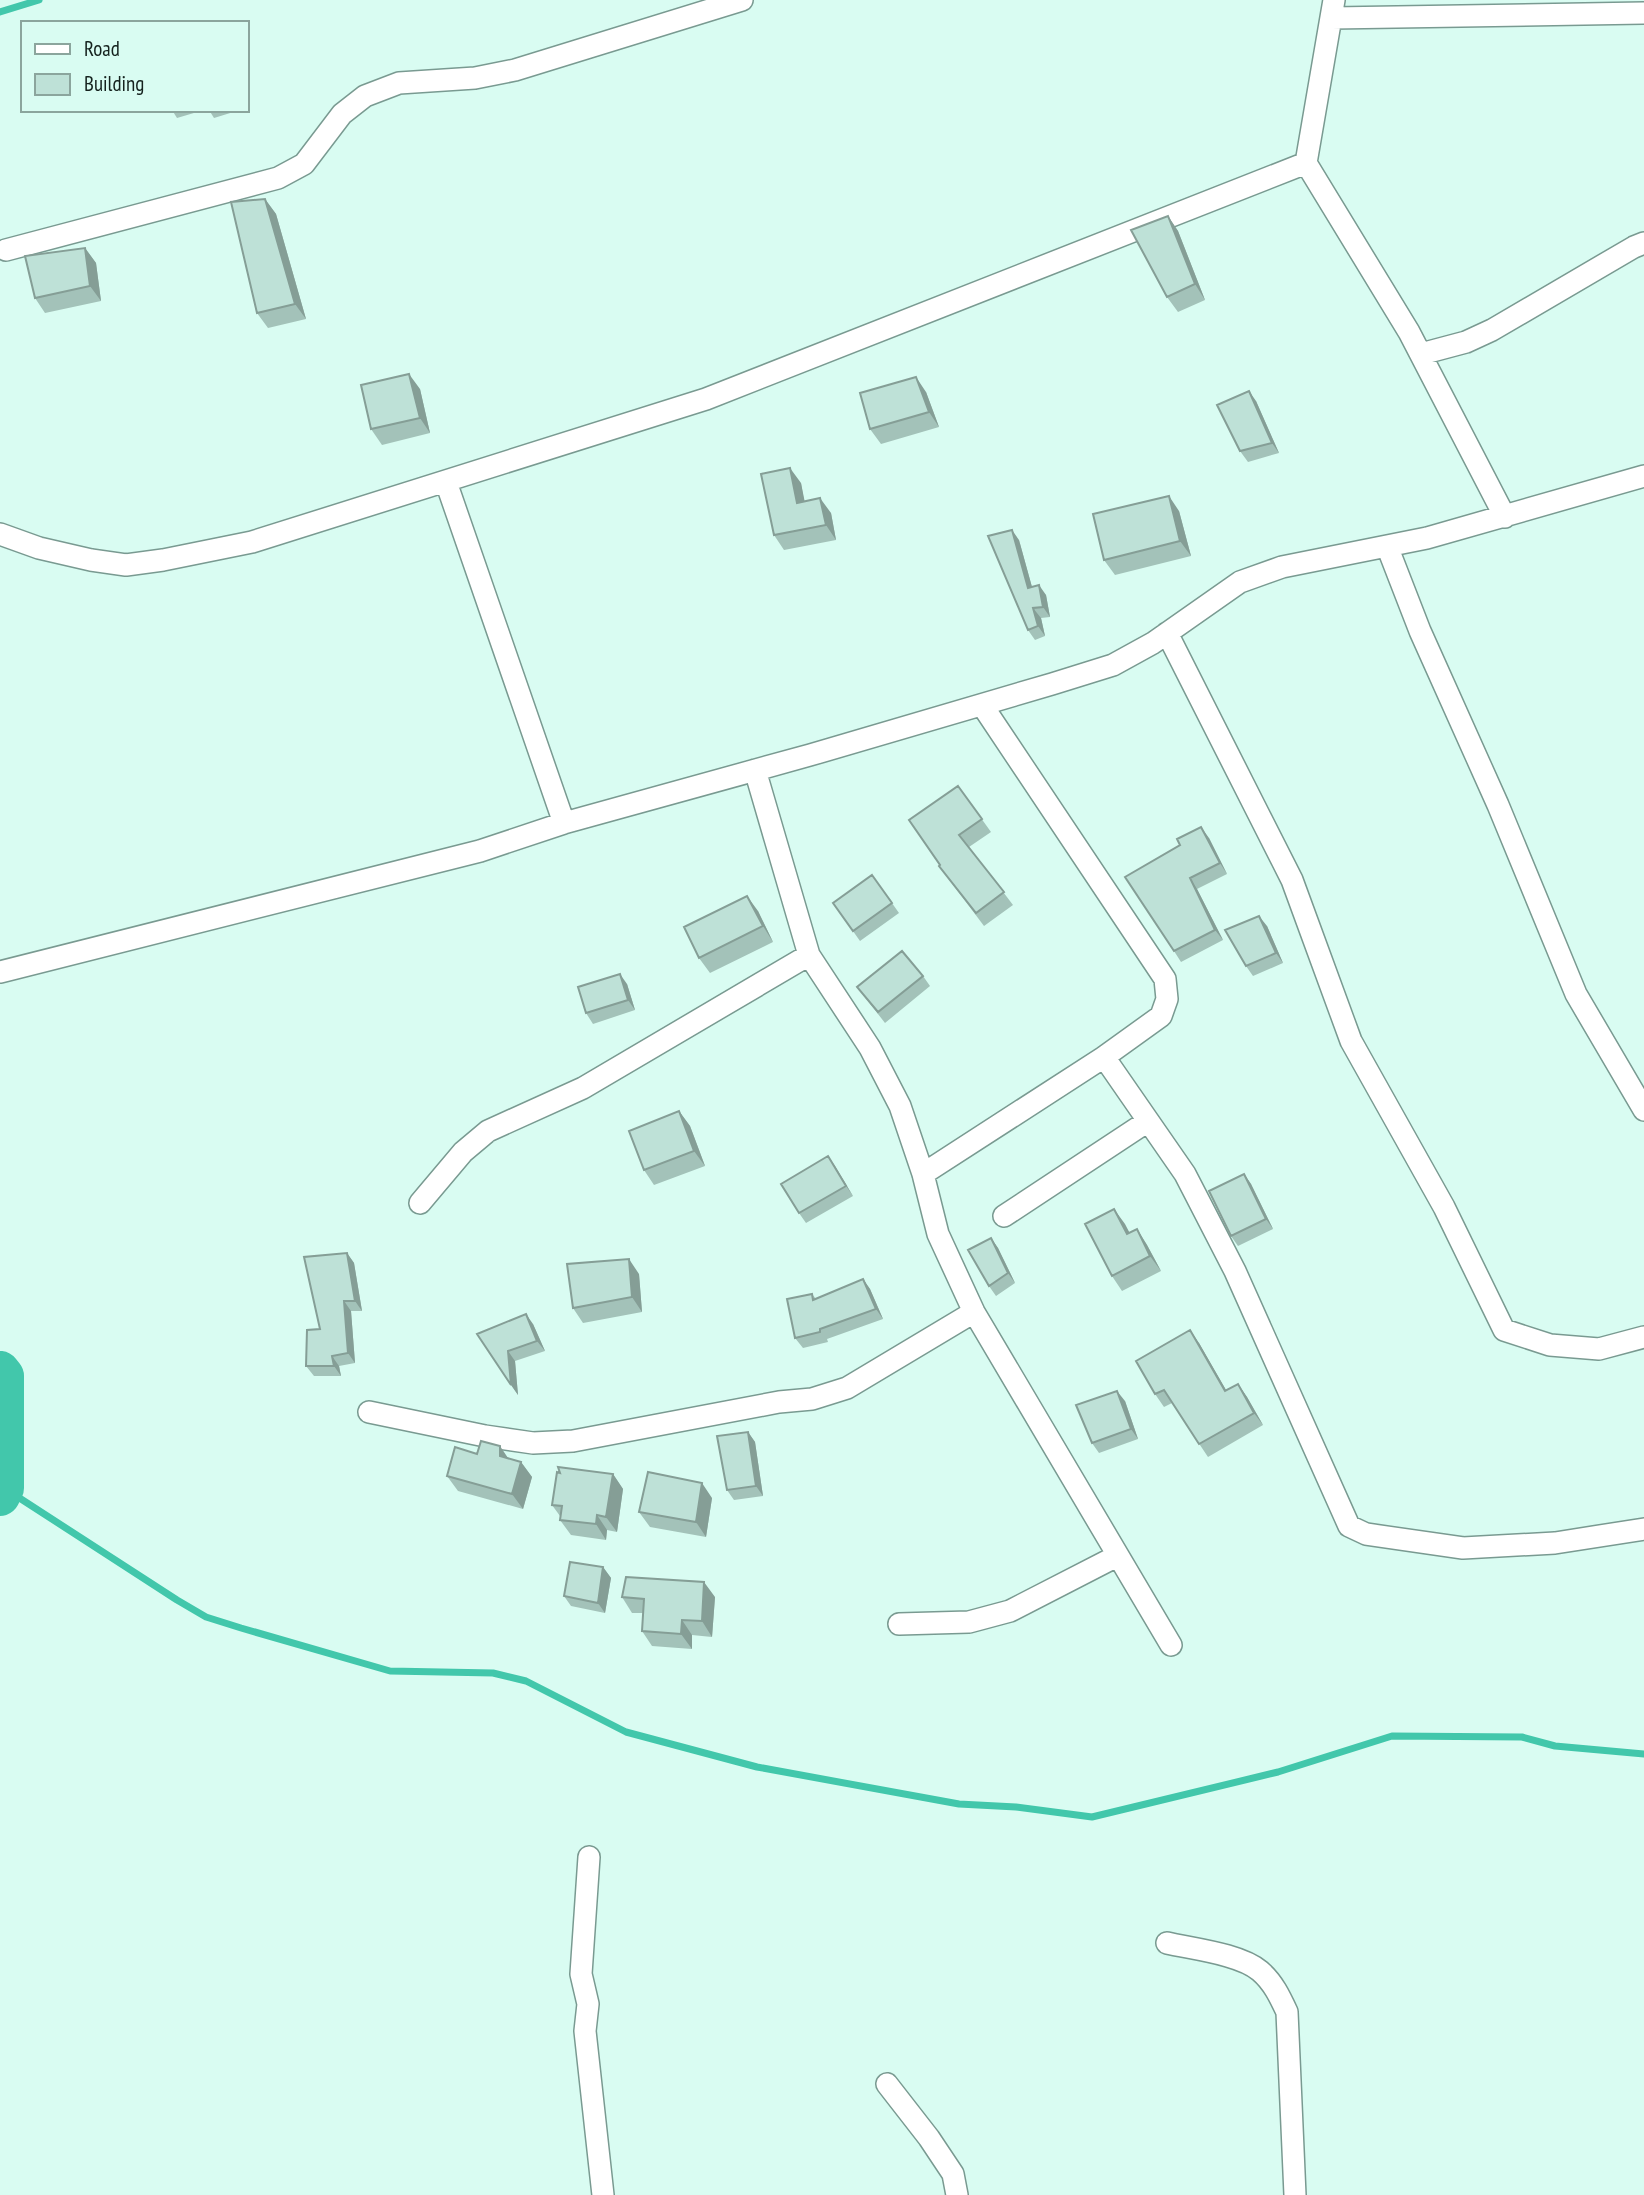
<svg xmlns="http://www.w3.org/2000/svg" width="1644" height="2195" viewBox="0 0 1644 2195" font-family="'PT Sans Narrow',sans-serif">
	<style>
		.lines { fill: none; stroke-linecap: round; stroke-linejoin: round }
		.stream { stroke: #42c7ab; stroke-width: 7 }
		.river { stroke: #42c7ab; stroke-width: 40 }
		.street-casing { stroke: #799a91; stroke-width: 24 }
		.street { stroke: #fff; stroke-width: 21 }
		.wall { fill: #a3c2b9 }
		.shaded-wall { fill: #859e96 }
		.building { fill: #bee1d7; stroke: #859e96; stroke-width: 2 }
	</style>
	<rect width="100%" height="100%" fill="#d9fcf2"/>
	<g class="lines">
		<path class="stream" d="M0,12L39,0
			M4,1488L177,1600L206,1617L241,1628L390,1671L493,1673L526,1681L626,1732L757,1767L959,1804L1016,1807L1092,1817L1278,1772L1392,1736L1522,1737L1555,1746L1644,1754"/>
		<path class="river" d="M0,1371L4,1376V1488L0,1496"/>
		<g class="street-casing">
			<path id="street" d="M1332,18L1644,13
				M1306,163L1409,332L1505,517
				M6,250L278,178L304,164L342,114L365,96L399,83L475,78L515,70L742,0
				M1421,354L1466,342L1492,330L1634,247L1644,243
				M446,482L564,823
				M0,534L39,548L91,560L126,565L163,560L252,542L706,399L1306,163L1334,0
				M1387,546L1420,631L1498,805L1576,994L1644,1110
				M1167,633L1292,880L1351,1041L1444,1207L1504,1330L1550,1345L1599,1349L1644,1337
				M755,770L809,955L870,1048L900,1106L923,1174L938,1234L974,1312L1171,1645
				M0,972L480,851L564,823L810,755L1052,684L1113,665L1153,643L1240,582L1282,567L1427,538L1644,476
				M1104,1057L1185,1174L1235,1271L1349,1526L1366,1534L1463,1548L1555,1543L1644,1529
				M923,1174L1104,1057L1161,1016L1167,999L1165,979L982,705
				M420,1203L463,1152L488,1131L583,1088L809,955
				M1004,1216L1148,1121
				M369,1412L485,1436L533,1443L573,1441L779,1402L812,1399L847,1388L974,1312
				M899,1624L969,1622L1010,1611L1117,1556
				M589,1857L581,1974L588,2004L585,2031L603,2195
				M1167,1943C1193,1949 1240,1954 1260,1971C1273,1982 1280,1997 1287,2012L1295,2195
				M887,2084L929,2138L953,2174L957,2195"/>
		</g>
		<use href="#street" class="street"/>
	</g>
	<path class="wall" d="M172,110H204L177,118Z
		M209,110H240L214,118Z
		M265,199L276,214L306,319L268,328L257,313Z
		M1168,216L1178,231L1205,300L1178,312L1167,297Z
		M85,248L96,263L101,301L45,313L35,298Z
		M420,389L430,433L382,445L371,429Z
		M926,392L939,427L881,444L870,429Z
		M1256,401L1279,453L1248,462L1240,451Z
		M801,483L804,501L831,513L836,540L784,550L774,535Z
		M1179,511L1191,556L1115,575L1104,560Z
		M1019,540L1032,587L1046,595L1050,617L1041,618L1045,636L1035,640L1028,630Z
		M958,786L991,832L969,847L1013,905L984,926L939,866L940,865Z
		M1209,838L1227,874L1197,889L1223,940L1181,962L1174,951L1180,845Z
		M872,875L899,913L860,941L833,903Z
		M758,911L773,942L710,973L699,958Z
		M1267,926L1283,963L1253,976L1246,966Z
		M923,976L930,986L885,1023L857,987Z
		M627,984L635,1010L593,1024L586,1013Z
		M679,1111L690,1126L705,1166L654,1185L644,1170Z
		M828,1156L853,1196L806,1223L799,1213Z
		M1244,1174L1251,1184L1273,1229L1238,1246L1231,1236Z
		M1114,1209L1129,1233L1137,1229L1147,1245L1161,1271L1122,1291L1112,1276Z
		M991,1238L998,1248L1015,1283L996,1296L989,1286Z
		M347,1253L354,1263L362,1311H351L355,1363L339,1366L341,1376H314L306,1366Z
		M639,1274L642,1312L583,1323L573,1308Z
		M863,1279L870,1289L883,1319L827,1339L828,1342L803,1348L795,1338L812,1294L816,1299Z
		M533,1324L545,1351L515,1361L518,1395L477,1334Z
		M1199,1343L1226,1390L1238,1384L1247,1397L1263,1425L1208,1457L1172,1403L1164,1407L1155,1394Z
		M1125,1401L1138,1439L1099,1453L1092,1443Z
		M748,1432L755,1442L763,1496L734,1500L727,1490Z
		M477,1454L509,1459L521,1462L532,1477L523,1509L458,1491L447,1476Z
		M560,1473L613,1474L623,1489L617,1532L607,1530L606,1540L571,1535L560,1520V1516L552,1505Z
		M712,1498L706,1537L650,1527L639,1512Z
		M603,1567L611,1578L605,1613L571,1606L564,1596Z
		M622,1597H715L712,1637L692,1635V1649L652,1646L642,1631L643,1613H632Z"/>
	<path class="shaded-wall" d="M265,199L276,214L306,319L295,304Z
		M1168,216L1178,231L1205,300L1195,284Z
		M85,248L96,263L101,301L90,286Z
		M409,374L420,389L430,433L420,418Z
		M916,377L926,392L939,427L929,412Z
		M1249,391L1256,401L1279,453L1272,443Z
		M790,468L801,483L808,518L797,503Z
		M1169,496L1179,511L1191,556L1180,541Z
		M820,498L831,513L836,540L826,525Z
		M1012,530L1019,540L1035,598L1028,588Z
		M1039,585L1046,595L1050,617L1043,607Z
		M1033,608L1041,618L1045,636L1038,626Z
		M1201,827L1209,838L1227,874L1220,863Z
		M1190,878L1197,889L1223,940L1215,930Z
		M747,896L758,911L773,942L763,926Z
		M1259,916L1267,926L1283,963L1276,953Z
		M620,974L627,984L635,1010L628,1000Z
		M679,1111L690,1126L705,1166L694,1151Z
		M828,1156L835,1166L853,1196L846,1186Z
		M1244,1174L1251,1184L1273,1229L1266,1219Z
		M1114,1209L1125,1224L1138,1249L1127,1234Z
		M1137,1229L1147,1245L1161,1271L1150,1256Z
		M991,1238L998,1248L1015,1283L1008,1273Z
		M347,1253L354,1263L362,1311L355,1301Z
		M629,1259L639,1274L642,1312L632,1297Z
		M863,1279L870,1289L883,1319L876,1309Z
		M344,1301L351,1311L355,1363L348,1353Z
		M526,1314L533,1324L545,1351L537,1341Z
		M1190,1330L1199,1343L1234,1404L1225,1391Z
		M508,1351L515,1361L518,1395L511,1385Z
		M332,1356L339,1366L341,1376L334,1366Z
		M1238,1384L1247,1397L1263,1425L1254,1413Z
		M1117,1391L1125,1401L1138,1439L1131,1429Z
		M748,1432L755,1442L763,1496L756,1486Z
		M500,1446L510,1461L500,1456Z
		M521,1462L532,1477L523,1509L512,1494Z
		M613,1474L623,1489L617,1532L606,1517Z
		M702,1483L712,1498L706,1537L696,1522Z
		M597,1515L607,1530L606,1540L596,1524Z
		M603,1567L611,1578L605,1613L598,1603Z
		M704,1582L715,1597L712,1637L702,1621Z
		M682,1620L692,1635V1649L681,1634Z"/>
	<path class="building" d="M265,199L295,304L257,313L231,202Z
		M1168,216L1195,284L1167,297L1131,230Z
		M85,248L90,286L35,298L25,256Z
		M409,374L420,418L371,429L361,385Z
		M916,377L929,412L870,429L860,393Z
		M1249,391L1272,443L1240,451L1217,405Z
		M790,468L797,503L820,498L826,525L774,535L761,474Z
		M1169,496L1180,541L1104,560L1093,514Z
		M1012,530L1028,588L1039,585L1043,607L1033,608L1038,626L1028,630L988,536Z
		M958,786L982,819L959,835L1004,892L976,913L939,866L940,865L909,820Z
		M1201,827L1220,863L1190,878L1215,930L1174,951L1125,877L1180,845L1177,839Z
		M872,875L892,903L853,931L833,903Z
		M747,896L763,926L699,958L684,927Z
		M1259,916L1276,953L1246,966L1225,930Z
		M902,951L923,976L878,1012L857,987Z
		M620,974L628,1000L586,1013L578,987Z
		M679,1111L694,1151L644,1170L629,1131Z
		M828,1156L846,1186L799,1213L781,1184Z
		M1244,1174L1266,1219L1231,1236L1209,1191Z
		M1114,1209L1127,1234L1137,1229L1150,1256L1112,1276L1085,1224Z
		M991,1238L1008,1273L989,1286L968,1250Z
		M347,1253L355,1301H344L348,1353L332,1356L334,1366H306L307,1330L320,1329L304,1257Z
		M629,1259L632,1297L573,1308L567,1264Z
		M863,1279L876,1309L820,1329V1332L795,1338L787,1299L812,1294L813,1300Z
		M526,1314L537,1341L508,1351L511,1385L477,1334Z
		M1190,1330L1225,1391L1238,1384L1254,1413L1199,1444L1164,1390L1155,1394L1136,1361Z
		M1117,1391L1131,1429L1092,1443L1076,1405Z
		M748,1432L756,1486L727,1490L717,1436Z
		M481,1441L500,1446V1456L521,1462L512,1494L447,1476L455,1447L477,1454Z
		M558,1467L613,1474L606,1517L597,1515L596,1524L560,1520L562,1506L552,1505L557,1472L560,1473Z
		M648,1472L702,1483L696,1522L639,1512Z
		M570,1562L603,1567L598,1603L564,1596Z
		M626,1577L704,1582L702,1621L682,1620L681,1634L642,1631L644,1599L622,1597Z"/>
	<rect x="21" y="21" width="228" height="91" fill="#d9fcf2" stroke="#8ba59d" stroke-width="2"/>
	<rect x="35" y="44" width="35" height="10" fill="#ffffff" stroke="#8ba59d" stroke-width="2"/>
	<text x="84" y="56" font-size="21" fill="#15221e">Road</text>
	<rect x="35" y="74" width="35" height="21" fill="#bee1d7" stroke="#8ba59d" stroke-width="2"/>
	<text x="84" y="91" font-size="21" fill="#15221e">Building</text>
</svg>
